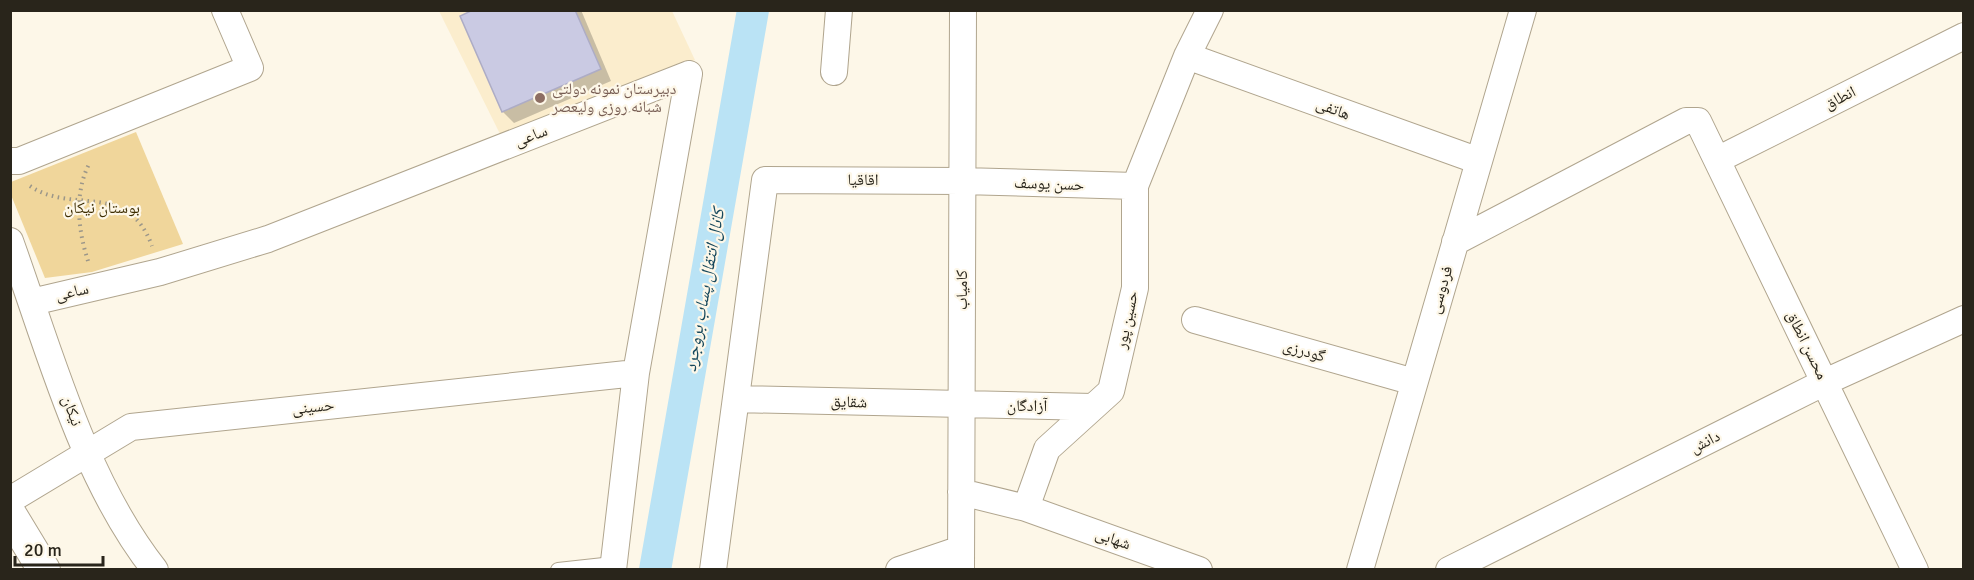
<svg xmlns="http://www.w3.org/2000/svg" width="1974" height="580" viewBox="0 0 1974 580" font-family="Signika,'Noto Naskh Arabic',sans-serif">
	<style>
		.built { fill: #fbedcd }
		.green { fill: #f0d69b }
		.shadow { fill: #0003 }
		.lines { fill: none; stroke-linecap: round; stroke-linejoin: round }
		.canal { stroke: #bae3f5; stroke-width: 32 }
		.building { fill: #cacae3; stroke: #adacc5; stroke-width: 1.5 }
		.service-casing { stroke: #b0a58e; stroke-width: 16 }
		.minor-casing { stroke: #b0a58e; stroke-width: 28 }
		.tertiary-casing { stroke: #b0a58e; stroke-width: 34 }
		.path { stroke: #9b9689; stroke-width: 4; stroke-dasharray: 1.5 4.5; stroke-linecap: butt }
		.service { stroke: #fff; stroke-width: 14 }
		.minor { stroke: #fff; stroke-width: 26 }
		.tertiary { stroke: #fff; stroke-width: 32 }
		.education-dot { fill: #8d6e63; stroke: #fdf7e8; stroke-width: 2 }
		.labels { text-anchor: middle; dominant-baseline: central; stroke-width: 4.5; stroke-linejoin: round; paint-order: stroke }
		.education-label { font-size: 16px; fill: #785e54; stroke: #fdf7e8; text-anchor: start }
		.street-label { font-size: 16px; fill: #29251b; stroke: #fdf7e8 }
		.park-label { font-size: 16px; fill: #3c2c00; stroke: #fdf7e8 }
		.water-label { font-size: 18px; font-style: italic; fill: #16485c; stroke: #fdf7e8 }
	</style>
	<rect width="100%" height="100%" fill="#fdf7e8"/>
	<path class="built" d="M439,11H672L695,60L501,136Z"/>
	<path class="green" d="M136,132L183,244L92,272L45,278L11,195V182Z"/>
	<path class="shadow" d="M477,10H581L611,81L514,123L503,112Z"/>
	<g class="lines">
		<path class="canal" d="M655,570L753,10"/>
	</g>
	<path class="building" d="M473,10H575L601,69L502,112L460,16Z"/>
	<g class="lines">
		<g class="service-casing">
			<path id="service" d="M558,570L613,564"/>
		</g>
		<g class="minor-casing">
			<path id="minor" d="M1187,56L1479,161
				M834,72L839,10
				M1717,160L1964,36
				M10,161H19L250,68L225,10
				M10,241C49,349 83,479 155,570
				M1455,242L1686,121H1698L1915,570
				M32,302L160,272L268,239L689,74
				M1195,320L1414,382
				M736,399L1093,407
				M961,492L1026,508L1047,449L1111,391L1135,288V186L1187,56L1210,10
				M10,500L131,427L636,373
				M1026,508L1199,570
				M613,570L636,373L689,74
				M713,570L765,180L962,181L1135,186
				M899,570L961,549
				M961,570L963,10
				M1360,570L1523,10
				M1449,570L1825,382L1964,319"/>
		</g>
		<g class="tertiary-casing">
			<path id="tertiary" d="M10,514L44,570"/>
		</g>
		<path class="path" d="M30,186C73,215 128,180 152,246
			M88,261C78,230 74,194 89,164"/>
		<use href="#service" class="service"/>
		<use href="#minor" class="minor"/>
		<use href="#tertiary" class="tertiary"/>
	</g>
	<circle class="education-dot" cx="540" cy="98" r="6"/>
	<g class="labels">
		<g class="education-label">
			<text x="552" y="89">دبیرستان نمونه دولتی<tspan x="552" dy="18">شبانه روزی ولیعصر</tspan></text>
		</g>
		<g class="street-label">
			<text transform="translate(1840 98) rotate(-27)">انطاق</text>
			<text transform="translate(1333 109) rotate(20)">هاتفی</text>
			<text transform="translate(531 136) rotate(-21)">ساعی</text>
			<text x="863" y="180">اقاقیا</text>
			<text transform="translate(1049 184) rotate(2)">حسن یوسف</text>
			<text transform="translate(962 290) rotate(-90)">کامیاب</text>
			<text transform="translate(1441 290) rotate(-74)">فردوسی</text>
			<text transform="translate(72 292) rotate(-13)">ساعی</text>
			<text transform="translate(1127 320) rotate(-78)">حسین پور</text>
			<text transform="translate(1807 345) rotate(64)">محسن انطاق</text>
			<text transform="translate(1304 351) rotate(16)">گودرزی</text>
			<text transform="translate(849 402) rotate(2)">شقایق</text>
			<text x="1027" y="406">آزادگان</text>
			<text transform="translate(313 407) rotate(-6)">حسینی</text>
			<text transform="translate(72 411) rotate(70)">نیکان</text>
			<text transform="translate(1705 442) rotate(-27)">دانش</text>
			<text transform="translate(1113 539) rotate(19)">شهابی</text>
		</g>
		<g class="park-label">
			<text x="102" y="208">بوستان نیکان</text>
		</g>
		<g class="water-label">
			<text transform="translate(704 290) rotate(-80)">کانال انتقال پساب بروجرد</text>
		</g>
	</g>
	<rect width="1974" height="580" fill="none" stroke="#29251b" stroke-width="24"/>
	<path d="M15 556v9h88v-9" fill="none" stroke="#29251b" stroke-width="3"/>
	<text x="24" y="556" font-size="18" fill="#29251b" stroke="#fdf7e8" stroke-width="4.5" paint-order="stroke">20 m</text>
</svg>
